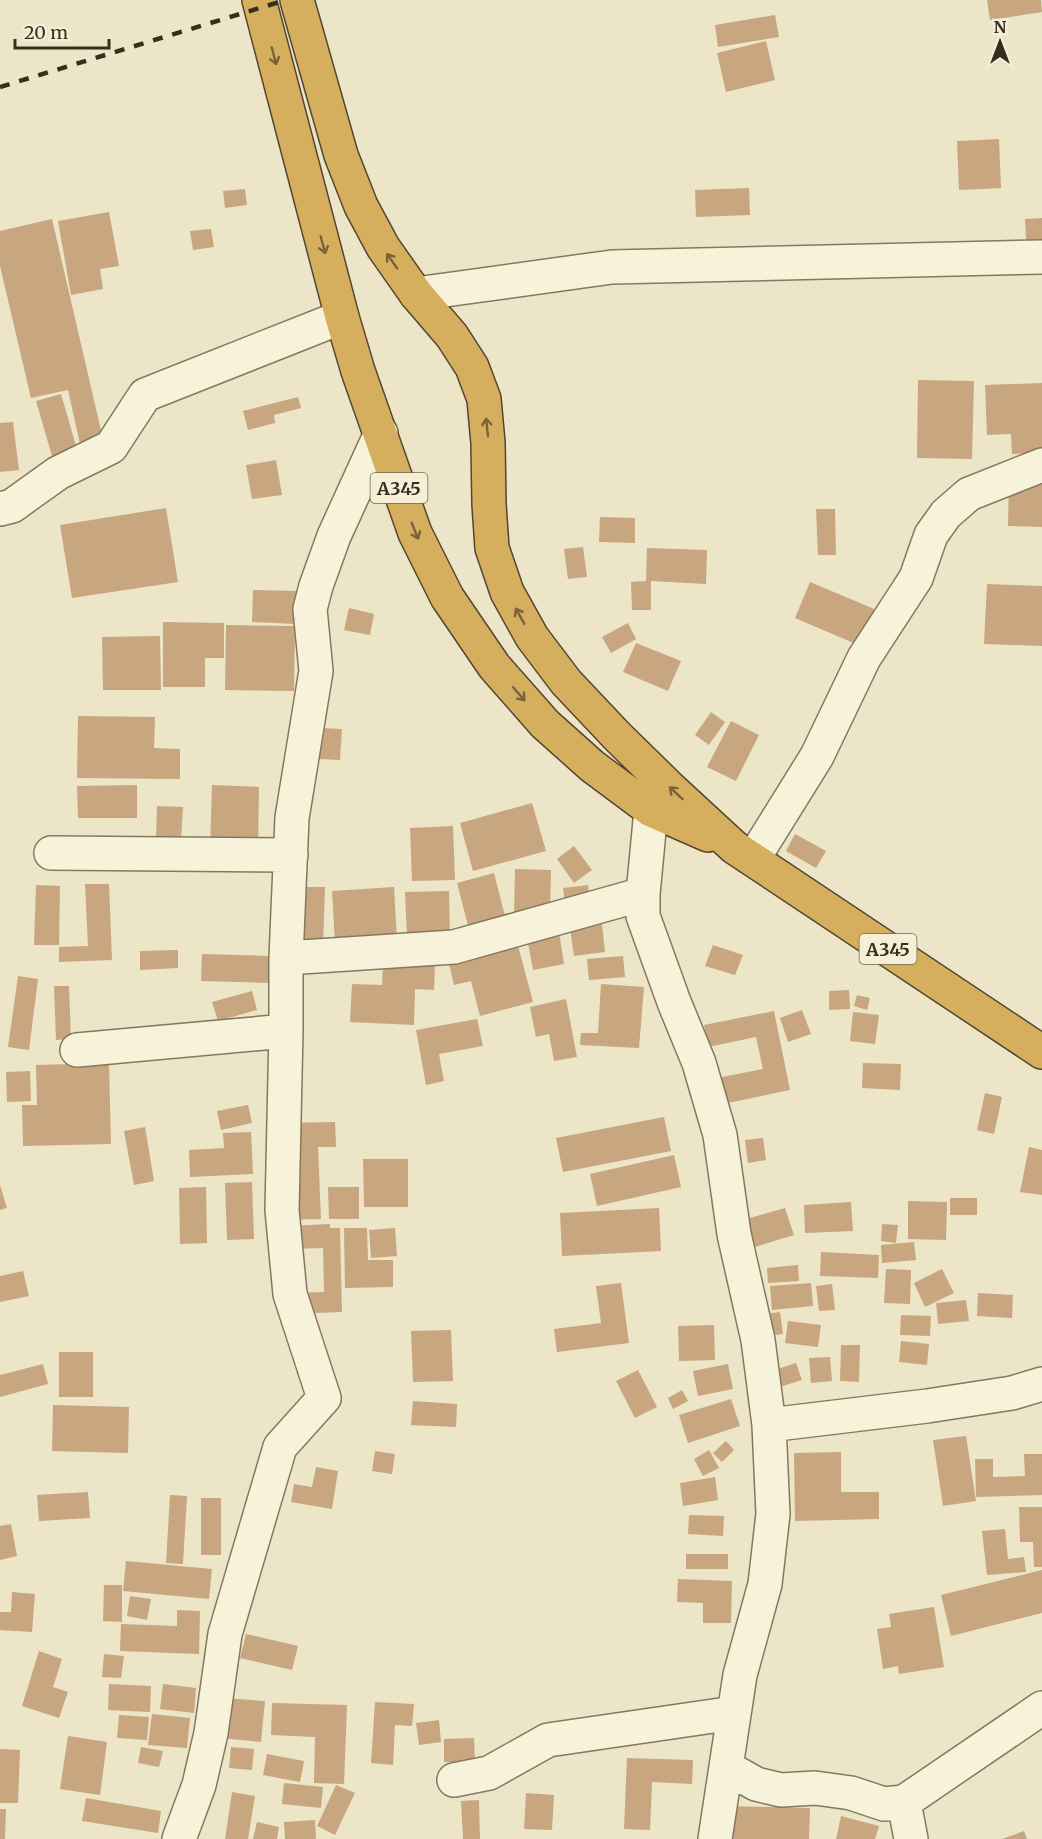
<svg xmlns="http://www.w3.org/2000/svg" width="1042" height="1839" viewBox="0 0 1042 1839" font-family="Merriweather,serif">
	<style>
		.building { fill: #c7a680 }
		.lines { fill: none; stroke-linecap: round; stroke-linejoin: round }
		.minor-casing { stroke: #86785e; stroke-width: 36 }
		.highway-casing { stroke: #544631; stroke-width: 36 }
		.minor { stroke: #f7f2da; stroke-width: 33 }
		.highway { stroke: #d5af5e; stroke-width: 33 }
		.rail { stroke: #382e20; stroke-width: 4.5; stroke-dasharray: 10 10; stroke-linecap: butt }
		.oneway { stroke: #776239 }
		.labels { text-anchor: middle; dominant-baseline: central; stroke-width: 4.5; stroke-linejoin: round; paint-order: stroke }
		.shield { fill: #f4efd6; stroke: #706857; stroke-width: 1.5 }
		.shield-label { font-size: 18px; font-weight: bold; fill: #382e20 }
	</style>
	<rect width="100%" height="100%" fill="#ece5c7"/>
	<path class="building" d="M987,0H1041L1042,12L990,20Z
		M775,15L779,37L718,47L715,25Z
		M766,41L775,80L726,92L717,53Z
		M999,139L1001,188L959,190L957,141Z
		M749,188L750,215L696,217L695,190Z
		M245,189L247,205L225,208L223,191Z
		M109,212L119,266L100,269L103,289L71,295L58,221Z
		M1042,218V257H1027L1025,219Z
		M52,219L103,439L80,444L68,390L31,398L0,266V231Z
		M211,229L214,247L193,250L190,231Z
		M918,380L974,381L972,459L917,458Z
		M1042,383V453L1012,454L1011,434L987,435L985,385Z
		M61,394L77,449L52,456L36,401Z
		M298,397L301,408L274,415L275,423L248,430L243,411Z
		M13,422L19,470L0,472V423Z
		M276,460L282,495L252,499L246,465Z
		M1009,479L1042,480V527L1008,526Z
		M166,508L178,582L72,598L60,525Z
		M816,509H835L836,555H818Z
		M600,517L635,518V543L599,542Z
		M583,547L587,577L568,579L564,549Z
		M647,548L707,550L706,584L651,581V610H632L631,582L646,581Z
		M810,582L879,611L863,647L795,618Z
		M987,584L1042,586V646L984,644Z
		M253,590L297,591L296,624L252,622Z
		M349,608L374,614L370,635L344,630Z
		M163,622L224,623V658H205V687H163Z
		M628,623L636,639L611,653L602,637Z
		M226,625L295,626L294,691L225,690Z
		M160,636L161,690H103L102,637Z
		M636,643L681,661L668,691L623,672Z
		M711,712L725,722L709,745L695,735Z
		M78,716L155,717L154,748L180,749V779L77,778Z
		M731,721L759,735L736,781L707,767Z
		M320,728L342,729L340,760L319,759Z
		M137,785V818H78L77,786Z
		M212,785L259,787L258,851L210,850Z
		M532,803L546,851L473,871L460,823Z
		M157,806L183,807L181,840L156,838Z
		M453,826L455,880L412,881L410,828Z
		M795,834L826,851L816,868L786,851Z
		M574,846L592,870L574,883L557,859Z
		M515,869L551,870L550,916L514,914Z
		M494,873L507,924L470,933L457,883Z
		M85,884H109L112,960L59,962V947L88,946Z
		M36,885L60,886L59,945H34Z
		M588,885L591,907L566,910L563,888Z
		M298,887H325L323,947L295,946Z
		M394,887L397,940L335,943L332,891Z
		M449,891L450,936L407,938L405,892Z
		M602,924L605,952L574,956L570,928Z
		M559,932L564,964L533,970L527,937Z
		M517,942L533,1002L480,1016L471,981L454,985L448,960Z
		M713,945L743,955L735,975L705,966Z
		M178,950V968L140,970V951Z
		M202,954L270,956V983L201,981Z
		M623,956L625,977L589,980L587,959Z
		M383,962L435,964L434,990L415,989L414,1025L350,1022L352,984L382,985Z
		M18,976L38,979L29,1050L8,1047Z
		M601,984L644,987L639,1048L580,1045L581,1033H598Z
		M54,986H69L71,1039L56,1040Z
		M849,990L850,1009L829,1010V991Z
		M252,991L257,1010L218,1021L212,1002Z
		M857,995L870,998L867,1010L854,1006Z
		M566,999L577,1057L554,1061L549,1034L536,1037L530,1007Z
		M802,1010L811,1034L788,1042L780,1018Z
		M774,1011L790,1090L723,1104L717,1078L763,1069L756,1037L708,1047L704,1025Z
		M853,1012L879,1015L875,1044L850,1041Z
		M477,1019L483,1046L439,1054L444,1081L426,1085L416,1030Z
		M109,1063L111,1144L23,1146L22,1105H37L36,1065Z
		M863,1063L901,1064L900,1090L862,1088Z
		M30,1071L31,1101L7,1102L6,1072Z
		M985,1093L1002,1097L994,1134L977,1130Z
		M248,1105L252,1123L221,1130L217,1111Z
		M664,1117L671,1151L563,1172L556,1138Z
		M335,1122L336,1147H318L321,1219L286,1220L283,1123Z
		M145,1127L154,1181L134,1185L124,1131Z
		M251,1132L253,1174L190,1177L189,1150L224,1148L223,1133Z
		M763,1138L766,1160L748,1163L745,1140Z
		M1029,1147L1042,1150V1195L1020,1192Z
		M674,1155L681,1187L597,1206L590,1174Z
		M363,1159H408V1207H364Z
		M252,1182L254,1239L227,1240L225,1183Z
		M0,1185L7,1208L0,1210Z
		M206,1187L207,1243L180,1244L179,1188Z
		M328,1187H359V1219H329Z
		M950,1198H977V1215H950Z
		M908,1201L947,1202L946,1240L908,1239Z
		M851,1202L853,1231L805,1233L804,1205Z
		M659,1208L661,1251L562,1256L560,1213Z
		M785,1208L794,1235L748,1249L739,1221Z
		M330,1224V1228H340L342,1312L288,1314V1293L324,1292L323,1248L288,1249V1226Z
		M882,1224L898,1225L896,1243L881,1241Z
		M344,1228H367L368,1260H393V1287L345,1288Z
		M395,1228L397,1256L371,1258L369,1230Z
		M914,1242L916,1260L882,1263L881,1245Z
		M821,1252L879,1255L878,1278L820,1276Z
		M798,1265L799,1281L768,1283L767,1268Z
		M886,1269L911,1270L910,1304L884,1303Z
		M942,1269L954,1293L925,1307L914,1283Z
		M23,1271L29,1296L0,1302V1276Z
		M621,1283L629,1343L557,1352L554,1329L601,1323L596,1286Z
		M811,1283L813,1306L772,1310L770,1286Z
		M832,1284L835,1310L819,1311L816,1286Z
		M978,1293L1013,1295L1012,1318L977,1316Z
		M966,1300L969,1321L938,1324L936,1303Z
		M780,1312L783,1334L760,1337L757,1315Z
		M901,1315L931,1316L930,1336L900,1335Z
		M788,1321L821,1325L818,1347L785,1343Z
		M714,1325L715,1360L679,1361L678,1326Z
		M451,1330L453,1381L413,1382L411,1331Z
		M901,1341L929,1344L927,1365L899,1362Z
		M841,1345H860L859,1382L840,1381Z
		M59,1352H93V1397H59Z
		M830,1357L832,1381L811,1383L809,1358Z
		M796,1363L802,1380L770,1390L765,1373Z
		M43,1364L48,1384L0,1397V1375Z
		M728,1364L733,1389L698,1396L693,1371Z
		M638,1370L657,1407L635,1418L616,1381Z
		M682,1390L688,1401L673,1409L668,1398Z
		M731,1399L740,1426L688,1443L679,1415Z
		M413,1401L457,1404L456,1427L411,1425Z
		M53,1405L129,1407L128,1453L52,1451Z
		M966,1436L976,1501L943,1506L933,1440Z
		M726,1441L734,1450L722,1462L713,1453Z
		M709,1450L719,1468L703,1476L694,1459Z
		M375,1451L395,1454L392,1474L372,1471Z
		M841,1452V1492H879V1519L795,1521L794,1453Z
		M1024,1454H1042V1495L976,1497L975,1459H993V1477L1025,1476Z
		M316,1467L338,1471L332,1509L291,1502L294,1484L312,1487Z
		M715,1477L718,1500L683,1506L680,1483Z
		M88,1492L90,1518L39,1521L37,1495Z
		M170,1495L187,1496L183,1564L166,1563Z
		M201,1498H221V1555H201Z
		M1019,1507H1042V1567H1034L1033,1542H1020Z
		M689,1515L724,1516L723,1536L688,1534Z
		M11,1524L17,1556L0,1560V1526Z
		M1005,1529L1008,1559L1024,1557L1026,1572L987,1575L982,1531Z
		M686,1554H728V1569H686Z
		M126,1561L212,1569L209,1599L123,1591Z
		M1042,1570V1613L951,1636L941,1595Z
		M678,1579L732,1581L731,1623H703V1603L677,1602Z
		M104,1585H122V1622L103,1621Z
		M12,1592L35,1594L32,1632L0,1630V1612H11Z
		M130,1596L151,1599L147,1620L127,1616Z
		M934,1607L944,1667L899,1674L898,1666L883,1669L877,1629L891,1627L889,1614Z
		M177,1610L200,1611L199,1654L120,1651L121,1624L177,1626Z
		M246,1634L298,1646L292,1670L240,1658Z
		M39,1651L62,1659L53,1687L68,1692L59,1718L22,1706Z
		M104,1654L124,1656L121,1678L102,1677Z
		M109,1684L151,1686L150,1712L108,1710Z
		M163,1684L196,1688L194,1713L160,1709Z
		M224,1698L265,1701L261,1742L220,1738Z
		M375,1702L414,1704L412,1726L395,1725L393,1765L371,1763Z
		M272,1703L347,1705L344,1784L314,1783L315,1737L271,1735Z
		M152,1714L190,1718L187,1748L148,1745Z
		M119,1715L149,1717L147,1740L117,1738Z
		M439,1720L441,1742L419,1745L416,1723Z
		M68,1736L107,1742L100,1795L60,1789Z
		M474,1738L475,1762H444V1739Z
		M141,1747L163,1751L159,1767L138,1763Z
		M231,1747L254,1749L252,1770L229,1768Z
		M0,1749L20,1750L18,1803H0Z
		M267,1754L304,1761L300,1782L263,1775Z
		M627,1758L693,1760L692,1784L652,1782L650,1830L624,1829Z
		M284,1783L323,1787L321,1808L282,1804Z
		M336,1785L355,1793L335,1835L317,1826Z
		M232,1792L255,1796L248,1839H225Z
		M526,1793L554,1795L552,1830L524,1829Z
		M86,1798L161,1811L158,1833L82,1821Z
		M479,1800L480,1839H463L461,1801Z
		M727,1806L810,1808L809,1839H726Z
		M0,1809H6L5,1839H0Z
		M841,1816L879,1826L875,1839H836Z
		M315,1820L316,1839H285L284,1822Z
		M257,1822L279,1827L277,1839H253Z
		M1024,1831L1027,1839H1002Z"/>
	<g class="lines">
		<g class="minor-casing">
			<path id="minor" d="M416,294L612,267L1042,257
				M0,509L12,506L58,473L111,447L145,395L342,317
				M651,810L643,894V916L674,1002L699,1063L720,1135L734,1234L758,1340L769,1425L773,1514L765,1584L740,1675L715,1839
				M51,853L291,855
				M753,859L817,756L864,658L916,578L931,535L946,514L969,494L1042,465
				M286,958L454,947L643,894
				M77,1050L286,1031
				M769,1425L927,1406L1012,1393L1042,1384
				M726,1767L756,1784L781,1790L815,1788L851,1793L884,1804L904,1802L911,1839
				M454,1780L489,1773L548,1740L734,1713
				M904,1802L1042,1708
				M179,1839L199,1785L211,1733L225,1634L280,1447L324,1398L290,1294L282,1210L286,1031V958L292,818L316,671L310,609L316,586L334,536L381,433"/>
		</g>
		<g class="highway-casing">
			<path id="highway" d="M259,0L342,317L358,371L415,533L447,597L494,666L545,724L592,766L651,810L708,835
				M297,0L341,155L361,206L383,247L416,294L452,336L472,367L484,399L488,443L489,504L492,548L507,592L532,637L566,682L617,736L669,787L734,847L1042,1052"/>
		</g>
		<use href="#minor" class="minor"/>
		<use href="#highway" class="highway"/>
		<path class="rail" d="M0,87L286,0"/>
	</g>
	<defs><path id="oneway-shaft" d="M-6 0H5M1.5-3L5.5 0L1.5 3" fill="none" stroke-width="1.6" stroke-linecap="round" stroke-linejoin="round" transform="scale(1.5)"/></defs>
	<g class="oneway">
		<use href="#oneway-shaft" transform="translate(274 56) rotate(75)"/>
		<use href="#oneway-shaft" transform="translate(323 245) rotate(75)"/>
		<use href="#oneway-shaft" transform="translate(392 261) rotate(-125)"/>
		<use href="#oneway-shaft" transform="translate(487 427) rotate(-96)"/>
		<use href="#oneway-shaft" transform="translate(415 531) rotate(68)"/>
		<use href="#oneway-shaft" transform="translate(520 616) rotate(-119)"/>
		<use href="#oneway-shaft" transform="translate(519 694) rotate(49)"/>
		<use href="#oneway-shaft" transform="translate(676 793) rotate(-137)"/>
	</g>
	<g class="labels">
		<g class="shield">
			<rect x="370.5" y="473" width="57" height="30" rx="4.5"/>
			<rect x="859.5" y="934" width="57" height="30" rx="4.5"/>
		</g>
		<g class="shield-label">
			<text x="399" y="488">A345</text>
			<text x="888" y="949">A345</text>
		</g>
	</g>
	<g transform="translate(1000 42)" stroke="#f4efd6" stroke-width="4.5" paint-order="stroke">
	<path d="M0-4.5L10 22L0 15L-10 22Z" fill="#382e20"/>
	<text y="-9" font-size="16" font-weight="bold" text-anchor="middle" fill="#382e20">N</text>
	</g>
	<path d="M15 39v9h94v-9" fill="none" stroke="#382e20" stroke-width="3"/>
	<text x="24" y="39" font-size="18" fill="#382e20" stroke="#f4efd6" stroke-width="4.5" paint-order="stroke">20 m</text>
</svg>
